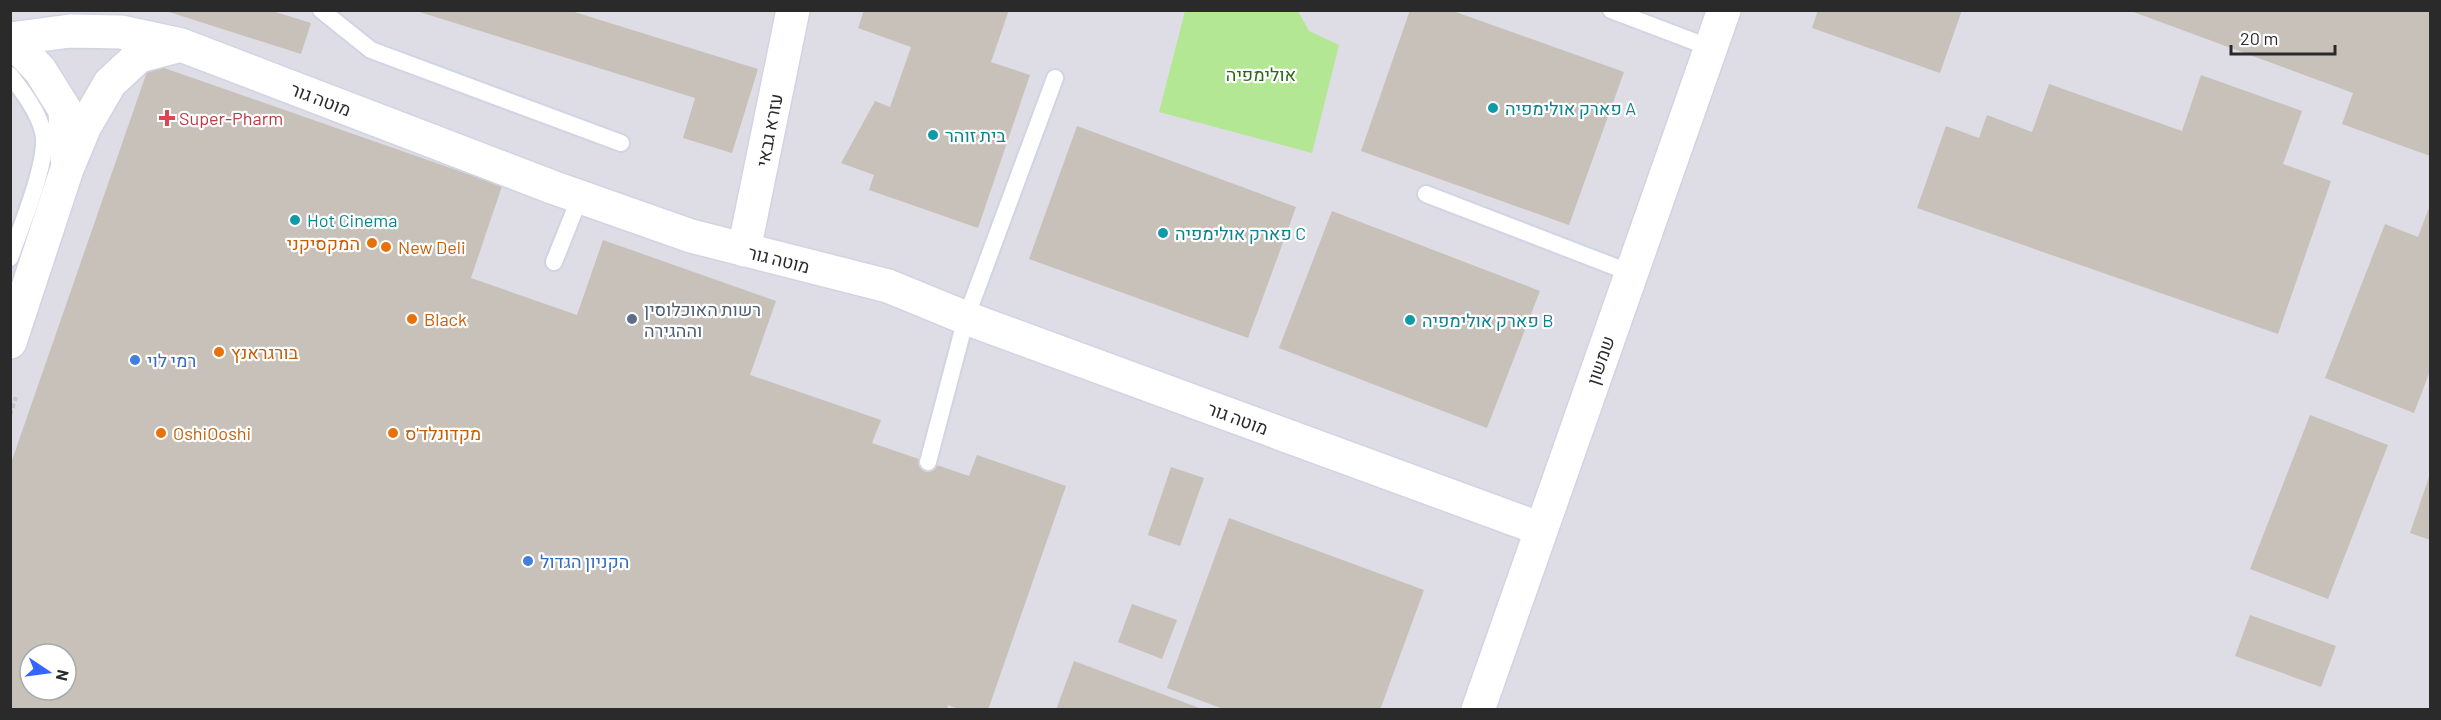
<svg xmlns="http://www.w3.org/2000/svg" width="2441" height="720" viewBox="0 0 2441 720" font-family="Barlow,Heebo,sans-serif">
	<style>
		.industrial { fill: #dedce5; fill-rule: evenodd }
		.green { fill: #b4e793 }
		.building { fill: #c8c1ba; fill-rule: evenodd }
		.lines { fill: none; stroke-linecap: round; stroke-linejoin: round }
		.lane-casing { stroke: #d0d4e3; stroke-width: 20 }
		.street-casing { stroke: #d0d4e3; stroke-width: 36 }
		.secondary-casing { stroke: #d0d4e3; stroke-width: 36 }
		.path { stroke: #c8c8c8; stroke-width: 4; stroke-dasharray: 4.5 3; stroke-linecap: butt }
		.lane { stroke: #fff; stroke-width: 16 }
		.street { stroke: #fff; stroke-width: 33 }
		.secondary { stroke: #fff; stroke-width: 33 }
		.culture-dot { fill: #0f9aa8; stroke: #fff; stroke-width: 2 }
		.health-dot { fill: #e0444e; stroke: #fff; stroke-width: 2 }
		.food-dot { fill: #e8710a; stroke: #fff; stroke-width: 2 }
		.service-dot { fill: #5c6f8a; stroke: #fff; stroke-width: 2 }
		.shop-dot { fill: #3f7fe0; stroke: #fff; stroke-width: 2 }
		.labels { text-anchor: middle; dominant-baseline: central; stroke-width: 4.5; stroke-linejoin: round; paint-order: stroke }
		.park-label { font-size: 18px; fill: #2b6a16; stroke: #fff }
		.street-label { font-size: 18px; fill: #2a2a2a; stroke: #fff }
		.culture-label { font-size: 18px; fill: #0d838f; stroke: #fff; text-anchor: start }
		.health-label { font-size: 18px; fill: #be3a42; stroke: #fff; text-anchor: start }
		.food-label { font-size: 18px; fill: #c56008; stroke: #fff; text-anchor: start }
		.service-label { font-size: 18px; fill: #4e5e75; stroke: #fff; text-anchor: start }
		.shop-label { font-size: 18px; fill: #366cbe; stroke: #fff; text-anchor: start }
	</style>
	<rect width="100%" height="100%" fill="#ede4da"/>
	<path class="industrial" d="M10,11H2430V709H11ZM30,654H66V690H30Z"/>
	<path class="green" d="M1185,11H1298L1309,31L1339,45L1312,153L1159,112Z"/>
	<path class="building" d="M163,10H269L311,23L301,54Z
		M413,10H568L758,69L732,153L683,138L695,98Z
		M864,10H1009L991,62L1030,75L978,228L869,190L874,175L841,163L875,101L890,107L911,47L858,28Z
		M1410,10H1450L1624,72L1569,225L1361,151Z
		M1818,10H1962L1940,73L1812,28Z
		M2128,10H2430V156L2342,124L2353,93Z
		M150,63L502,186L471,278L577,315L603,240L776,301L750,375L881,420L872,443L969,476L977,455L1066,486L988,710H960L948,705L947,710H10V466ZM30,654H66V690H30Z
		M2201,75L2302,111L2283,164L2331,181L2278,334L1917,208L1946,126L1979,138L1987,115L2032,132L2049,84L2182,131Z
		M1077,126L1296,207L1248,338L1029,259Z
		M2430,205V371L2414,413L2325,378L2385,224L2418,237Z
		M1332,211L1540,291L1487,428L1279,348Z
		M2310,415L2388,445L2328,599L2250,569Z
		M1171,467L1204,478L1180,546L1148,535Z
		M2430,474V540L2410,533Z
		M1229,518L1424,590L1380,710H1226L1167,688Z
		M1132,604L1177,620L1162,659L1118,642Z
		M2250,615L2336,646L2321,687L2235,656Z
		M1074,661L1202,709V710H1056Z"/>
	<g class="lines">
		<g class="lane-casing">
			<path id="lane" d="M321,10L371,50L621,143
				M1611,10L1711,48
				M10,75C23,92 38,111 43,132C50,158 20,229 10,258
				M1426,194L1631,273
				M554,262L580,197
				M928,462L966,318L1055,78"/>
		</g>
		<g class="street-casing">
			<path id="street" d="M10,39L70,31L121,32L181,45L552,187L691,236L888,286L966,318L1541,529
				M744,250L793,10
				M1478,710L1724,10"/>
		</g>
		<g class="secondary-casing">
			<path id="secondary" d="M10,39L40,70L65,110L67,158
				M10,342L67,169L85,126L110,83L139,56L181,45"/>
		</g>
		<path class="path" d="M10,415L16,397"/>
		<use href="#lane" class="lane"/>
		<use href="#street" class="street"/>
		<use href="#secondary" class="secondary"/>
	</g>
	<g class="culture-dot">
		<circle cx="1493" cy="108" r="6"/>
		<circle cx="933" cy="135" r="6"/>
		<circle cx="295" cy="220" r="6"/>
		<circle cx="1163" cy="233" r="6"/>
		<circle cx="1410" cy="320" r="6"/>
	</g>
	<path class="health-dot" d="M164 109h6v6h6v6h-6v6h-6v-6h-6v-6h6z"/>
	<g class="food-dot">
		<circle cx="372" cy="243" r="6"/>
		<circle cx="386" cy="247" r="6"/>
		<circle cx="412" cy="319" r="6"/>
		<circle cx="219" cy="352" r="6"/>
		<circle cx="161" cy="433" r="6"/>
		<circle cx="393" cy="433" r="6"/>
	</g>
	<circle class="service-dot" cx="632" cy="319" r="6"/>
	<g class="shop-dot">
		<circle cx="135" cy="360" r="6"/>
		<circle cx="528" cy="561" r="6"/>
	</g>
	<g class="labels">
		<g class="park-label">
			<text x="1261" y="74">אולימפיה</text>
		</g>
		<g class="street-label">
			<text transform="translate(321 99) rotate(21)">מוטה גור</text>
			<text transform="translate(769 130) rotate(-79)">עזרא גבאי</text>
			<text transform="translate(779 259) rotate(14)">מוטה גור</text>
			<text transform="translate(1600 360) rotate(-71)">שמשון</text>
			<text transform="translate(1238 418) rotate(20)">מוטה גור</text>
		</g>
		<g class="culture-label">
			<text x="1505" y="108">פארק אולימפיה A</text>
			<text x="945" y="135">בית זוהר</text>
			<text x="307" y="220">Hot Cinema</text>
			<text x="1175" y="233">פארק אולימפיה C</text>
			<text x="1422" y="320">פארק אולימפיה B</text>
		</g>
		<g class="health-label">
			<text x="179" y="118">Super-Pharm</text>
		</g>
		<g class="food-label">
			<text x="360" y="243" text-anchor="end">המקסיקני</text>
			<text x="398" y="247">New Deli</text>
			<text x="424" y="319">Black</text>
			<text x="231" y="352">בורגראנץ</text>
			<text x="173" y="433">OshiOoshi</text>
			<text x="405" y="433">מקדונלד'ס</text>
		</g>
		<g class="service-label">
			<text x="644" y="309">רשות האוכלוסין<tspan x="644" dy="21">וההגירה</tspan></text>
		</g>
		<g class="shop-label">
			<text x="147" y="360">רמי לוי</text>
			<text x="540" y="561">הקניון הגדול</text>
		</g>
	</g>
	<rect width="2441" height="720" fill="none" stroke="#2a2a2a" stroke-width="24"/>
	<g transform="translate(48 672) rotate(103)"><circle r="28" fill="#ffffff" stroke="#aaaaaa" stroke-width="1.5"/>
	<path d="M0-4.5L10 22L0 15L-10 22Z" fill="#3565ff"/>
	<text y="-9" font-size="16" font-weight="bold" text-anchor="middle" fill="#2a2a2a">N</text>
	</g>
	<path d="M2231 45v9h104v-9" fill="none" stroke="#2a2a2a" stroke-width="3"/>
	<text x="2240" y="45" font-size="18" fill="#2a2a2a" stroke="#ffffff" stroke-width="4.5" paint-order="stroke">20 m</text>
</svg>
